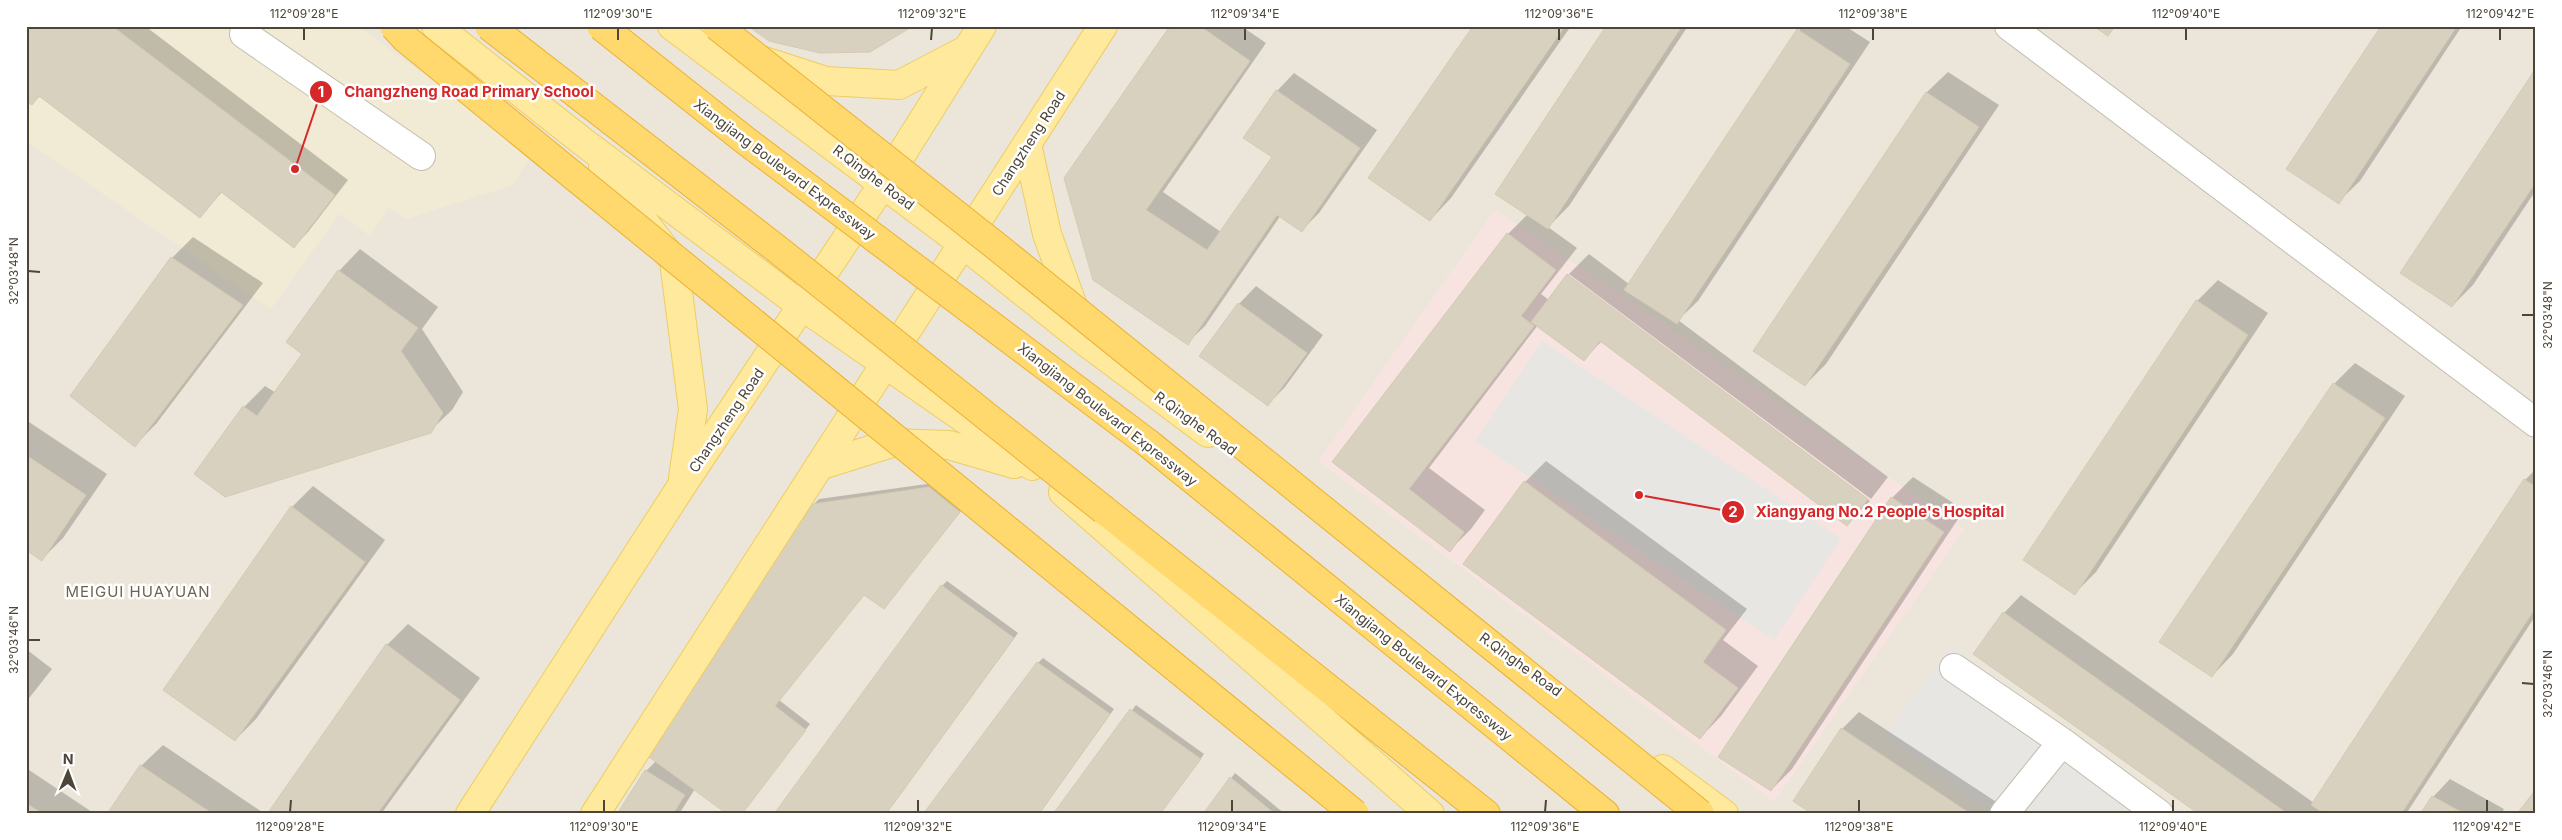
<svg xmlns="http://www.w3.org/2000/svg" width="2562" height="840" viewBox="0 0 2562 840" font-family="Inter,sans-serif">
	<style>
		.residential { fill: #ebe6d9 }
		.education { fill: #f1ead4 }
		.medical { fill: #f7e3df }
		.parking { fill: #e8e6e3 }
		.shadow { fill: #0003 }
		.building { fill: #d9d1c0; stroke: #d5cab2 }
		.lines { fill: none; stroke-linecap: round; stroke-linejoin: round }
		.minor-casing { stroke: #c3bdad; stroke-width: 30 }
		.major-casing { stroke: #eecd62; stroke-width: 30 }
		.highway-casing { stroke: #eab232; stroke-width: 30 }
		.minor { stroke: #fff; stroke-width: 28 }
		.major { stroke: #ffe99c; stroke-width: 28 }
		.highway { stroke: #ffd86e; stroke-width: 28 }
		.highway-bridge-casing { stroke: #eab232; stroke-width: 30; stroke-linecap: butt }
		.highway-bridge { stroke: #ffd86e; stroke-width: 28 }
		.ticks { fill: none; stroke: #4c4538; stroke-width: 2 }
		.labels { text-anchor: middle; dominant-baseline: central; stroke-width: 5; stroke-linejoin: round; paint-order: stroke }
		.street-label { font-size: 14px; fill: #4c4538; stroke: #fff }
		.neighbourhood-label { font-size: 15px; letter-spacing: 1px; fill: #70644e; stroke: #fff }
		.leader { fill: none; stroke: #d62828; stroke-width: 2 }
		.callout-dot { fill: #d62828; stroke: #fff; stroke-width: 2 }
		.mark-label { font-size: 15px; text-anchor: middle; font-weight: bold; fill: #fff }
		.callout-label { font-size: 15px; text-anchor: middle; font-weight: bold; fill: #d62828; stroke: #fff; stroke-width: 5; stroke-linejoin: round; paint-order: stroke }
		.neatline { fill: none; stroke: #4c4538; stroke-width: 2 }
		.ticks-label { font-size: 12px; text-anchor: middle; fill: #4c4538 }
	</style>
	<rect width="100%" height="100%" fill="#f7f4eb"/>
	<path class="residential" d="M26,26H2536V814H26Z"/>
	<path class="education" d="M26,26H358L532,153L513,185L407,219L388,208L370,236L339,214L271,309L26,141Z"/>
	<path class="medical" d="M1495,209L1965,529L1774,802L1318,461Z"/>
	<path class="parking" d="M1542,341L1841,539L1774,640L1475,441Z
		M1950,646L2182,814H1994L1886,735Z"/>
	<path class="shadow" d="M26,26H145L348,180L308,232L294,246L222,192L200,217L40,96L32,104Z
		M1172,26H1241L1266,43L1163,192L1221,232L1273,157L1245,137L1277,91L1294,73L1377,130L1319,213L1302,230L1281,215L1205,326L1187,343L1094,279Z
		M1474,26H1571L1451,198L1430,220Z
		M1607,26H1688L1569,206L1548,227L1577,248L1541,294L1549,300L1568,275L1589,254L1629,284L1802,26H1845L1870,42L1698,301L1678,320L1888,477L1871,499L1569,274V277L1870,501L1847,524L1602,341L1584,359L1538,325L1429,468L1485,510L1471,529L1450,550L1333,462L1508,234L1528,214Z
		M2383,26H2462L2360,181L2338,202Z
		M2536,70V190L2473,285L2452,306Z
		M1948,72L1999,105L1826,364L1805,385L1926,93Z
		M193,237L263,283L156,424L135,445L172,258Z
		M360,249L438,307L422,329L463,392L452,410L430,431L196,474L244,407L265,386L276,393L304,354L339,271Z
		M2218,280L2268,313L2096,572L2075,593L2197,301Z
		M1256,286L1323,335L1285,387L1268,404L1201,355L1239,304Z
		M2355,363L2405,396L2233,654L2212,676L2334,384Z
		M26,420L107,474L63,538L42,559L26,549Z
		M1546,461L1747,609L1723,640L1758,666L1721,716L1700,738L1464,564L1525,482Z
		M2536,469V615L2406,814H2201L2004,613L2021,595L2314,803L2525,480Z
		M1913,477L1964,510L1792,769L1771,790L1892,498Z
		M934,483L964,507L888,602L864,593L779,700L810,724L741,814L695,789L679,814H619L646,771L656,761L814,504L819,499Z
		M313,486L385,540L256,719L235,740L292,507Z
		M947,581L1018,633L886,814L942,586Z
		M408,624L480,678L381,814H269L387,645Z
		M26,649L52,669L26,702Z
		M1043,658L1114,709L1039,814L1038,663Z
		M1136,705L1204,754L1160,814H1055Z
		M1859,712L2001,805L1996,814H1859L1856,812L1855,814H1814L1842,729Z
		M163,745L265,814H109L141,766Z
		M26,768L95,814H26Z
		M1235,773L1285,814H1205Z
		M2450,779L2504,809L2501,814H2422L2433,797Z"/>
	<path class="building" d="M26,26H112L335,195L294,248L221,192L200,218L39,96L32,105L26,101Z
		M748,26H913L870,52L820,53L769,41Z
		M1170,26H1200L1250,61L1146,210L1207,250L1272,157L1243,138L1276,90L1360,148L1302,232L1277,215L1188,345L1093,280L1064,178Z
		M1473,26H1565L1430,221L1368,178Z
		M1606,26H1682L1548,229L1495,194Z
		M2093,26H2115L2108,36Z
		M2381,26H2457L2339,204L2286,169Z
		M1797,29L1850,64L1677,324L1624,290Z
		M2536,68V182L2452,307L2400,273Z
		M1926,92L1979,127L1805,386L1753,351Z
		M1507,233L1556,270L1521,316L1534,326L1409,489L1464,532L1450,552L1332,462Z
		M171,257L243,305L135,447L70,396Z
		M338,270L418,328L401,351L443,413L431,433L225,497L194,474L243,406L257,416L302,354L286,342Z
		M1567,274L1868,499L1847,526L1600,341L1584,361L1531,322Z
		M2196,300L2248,335L2075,595L2023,560Z
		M1238,303L1307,353L1268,406L1199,356Z
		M2333,383L2385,418L2212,677L2159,642Z
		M26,455L86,495L42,561L26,550Z
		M2524,479L2536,487V607L2401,814H2325L2311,805Z
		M1524,481L1726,630L1703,662L1738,688L1700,739L1463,564Z
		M929,487L960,512L884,609L864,595L775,706L806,730L742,814H727L641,751L813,504Z
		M1891,497L1944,532L1771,791L1718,757Z
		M291,506L365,562L235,741L163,690Z
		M941,585L1014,638L886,814H774Z
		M2003,612L2288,814H2199L1973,654Z
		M386,644L460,700L377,814H267Z
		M1037,662L1110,714L1039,814H923Z
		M1130,709L1201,759L1160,814H1053Z
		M1841,728L1971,814H1857L1853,811L1851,814H1812L1793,801Z
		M140,765L213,814H107Z
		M645,770L685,795L673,814H617Z
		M1230,777L1275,814H1203Z
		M2536,789V814H2517Z
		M2432,796L2465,814H2420Z
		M26,803L43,814H26Z"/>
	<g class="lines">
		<g class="minor-casing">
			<path id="minor" d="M2009,26L2536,423
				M244,34L421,156
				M1954,668L2062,742L2159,814
				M2004,814L2062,742"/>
		</g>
		<g class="major-casing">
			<path id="major" d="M436,26L582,141L802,306L1032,466
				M672,26L963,244L1086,342L1208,433
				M761,60L826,81L899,85L964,51
				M1027,144L1047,234L1078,320
				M603,168L674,261L693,409L683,478
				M819,466L892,443L949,445L1014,464
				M1063,492L1430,814
				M1663,769L1724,814
				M470,814L681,487L883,184L982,26
				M595,814L1103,26"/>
		</g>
		<g class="highway-casing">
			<path id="highway" d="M1149,444L1605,814
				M1104,510L1486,814"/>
		</g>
		<use href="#minor" class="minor"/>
		<use href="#major" class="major"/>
		<use href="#highway" class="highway"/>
		<g class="highway-bridge-casing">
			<path id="highway-bridge" d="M394,26L406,39L1355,814
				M489,26L777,249L1104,510
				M601,26L746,141L1149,444
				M717,26L996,246L1700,814"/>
		</g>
		<use href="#highway-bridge" class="highway-bridge"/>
	</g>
	<path class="ticks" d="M304,40V28M618,40V28M931,40L932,28M1245,40V28M1559,40V28M1873,40V28M2186,40V28M2500,40V28M28,271L40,272M2522,315H2534M28,640H40M2522,683L2534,684M290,812L291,800M604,812V800M918,812V800M1232,812V800M1545,812L1546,800M1859,812V800M2173,812V800M2487,812V800"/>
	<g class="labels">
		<g class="street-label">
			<text transform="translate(1028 143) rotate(-57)">Changzheng Road</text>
			<text transform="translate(785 169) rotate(37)">Xiangjiang Boulevard Expressway</text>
			<text transform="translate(874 177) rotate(37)">R.Qinghe Road</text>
			<text transform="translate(1108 414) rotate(38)">Xiangjiang Boulevard Expressway</text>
			<text transform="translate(726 420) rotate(-56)">Changzheng Road</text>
			<text transform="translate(1196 423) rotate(36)">R.Qinghe Road</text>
			<text transform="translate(1521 664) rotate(36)">R.Qinghe Road</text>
			<text transform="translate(1424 667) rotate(39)">Xiangjiang Boulevard Expressway</text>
		</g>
		<g class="neighbourhood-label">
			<text x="138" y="591">MEIGUI HUAYUAN</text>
		</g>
	</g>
	<path class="leader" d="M295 169L321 92M1639 495L1733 512"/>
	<g class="callout-dot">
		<circle cx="295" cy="169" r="5"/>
		<circle cx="1639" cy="495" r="5"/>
		<circle cx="321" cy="92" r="12"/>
		<circle cx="1733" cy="512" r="12"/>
	</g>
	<g class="mark-label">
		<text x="321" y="97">1</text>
		<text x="1733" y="517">2</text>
	</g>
	<g class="callout-label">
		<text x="469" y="97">Changzheng Road Primary School</text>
		<text x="1880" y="517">Xiangyang No.2 People's Hospital</text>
	</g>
	<rect width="2562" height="840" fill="none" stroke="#ffffff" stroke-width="55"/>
	<g transform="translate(68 772) rotate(1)" stroke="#ffffff" stroke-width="4" paint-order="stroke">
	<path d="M0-4L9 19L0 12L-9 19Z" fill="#4c4538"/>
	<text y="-8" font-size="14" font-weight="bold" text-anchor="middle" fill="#4c4538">N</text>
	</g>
	<rect x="28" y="28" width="2506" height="784" class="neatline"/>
	<g class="ticks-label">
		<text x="304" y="18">112°09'28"E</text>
		<text x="618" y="18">112°09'30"E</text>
		<text x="932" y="18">112°09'32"E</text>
		<text x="1245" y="18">112°09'34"E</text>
		<text x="1559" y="18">112°09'36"E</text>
		<text x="1873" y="18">112°09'38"E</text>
		<text x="2186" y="18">112°09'40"E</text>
		<text x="2500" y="18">112°09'42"E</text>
		<text transform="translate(14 271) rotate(-90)" y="4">32°03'48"N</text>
		<text transform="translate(2548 315) rotate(-90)" y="4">32°03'48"N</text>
		<text transform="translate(14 640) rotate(-90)" y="4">32°03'46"N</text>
		<text transform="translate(2548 684) rotate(-90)" y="4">32°03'46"N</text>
		<text x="290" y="831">112°09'28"E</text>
		<text x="604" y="831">112°09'30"E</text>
		<text x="918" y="831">112°09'32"E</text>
		<text x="1232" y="831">112°09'34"E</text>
		<text x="1545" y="831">112°09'36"E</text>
		<text x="1859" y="831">112°09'38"E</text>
		<text x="2173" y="831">112°09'40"E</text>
		<text x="2487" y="831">112°09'42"E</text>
	</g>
</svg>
